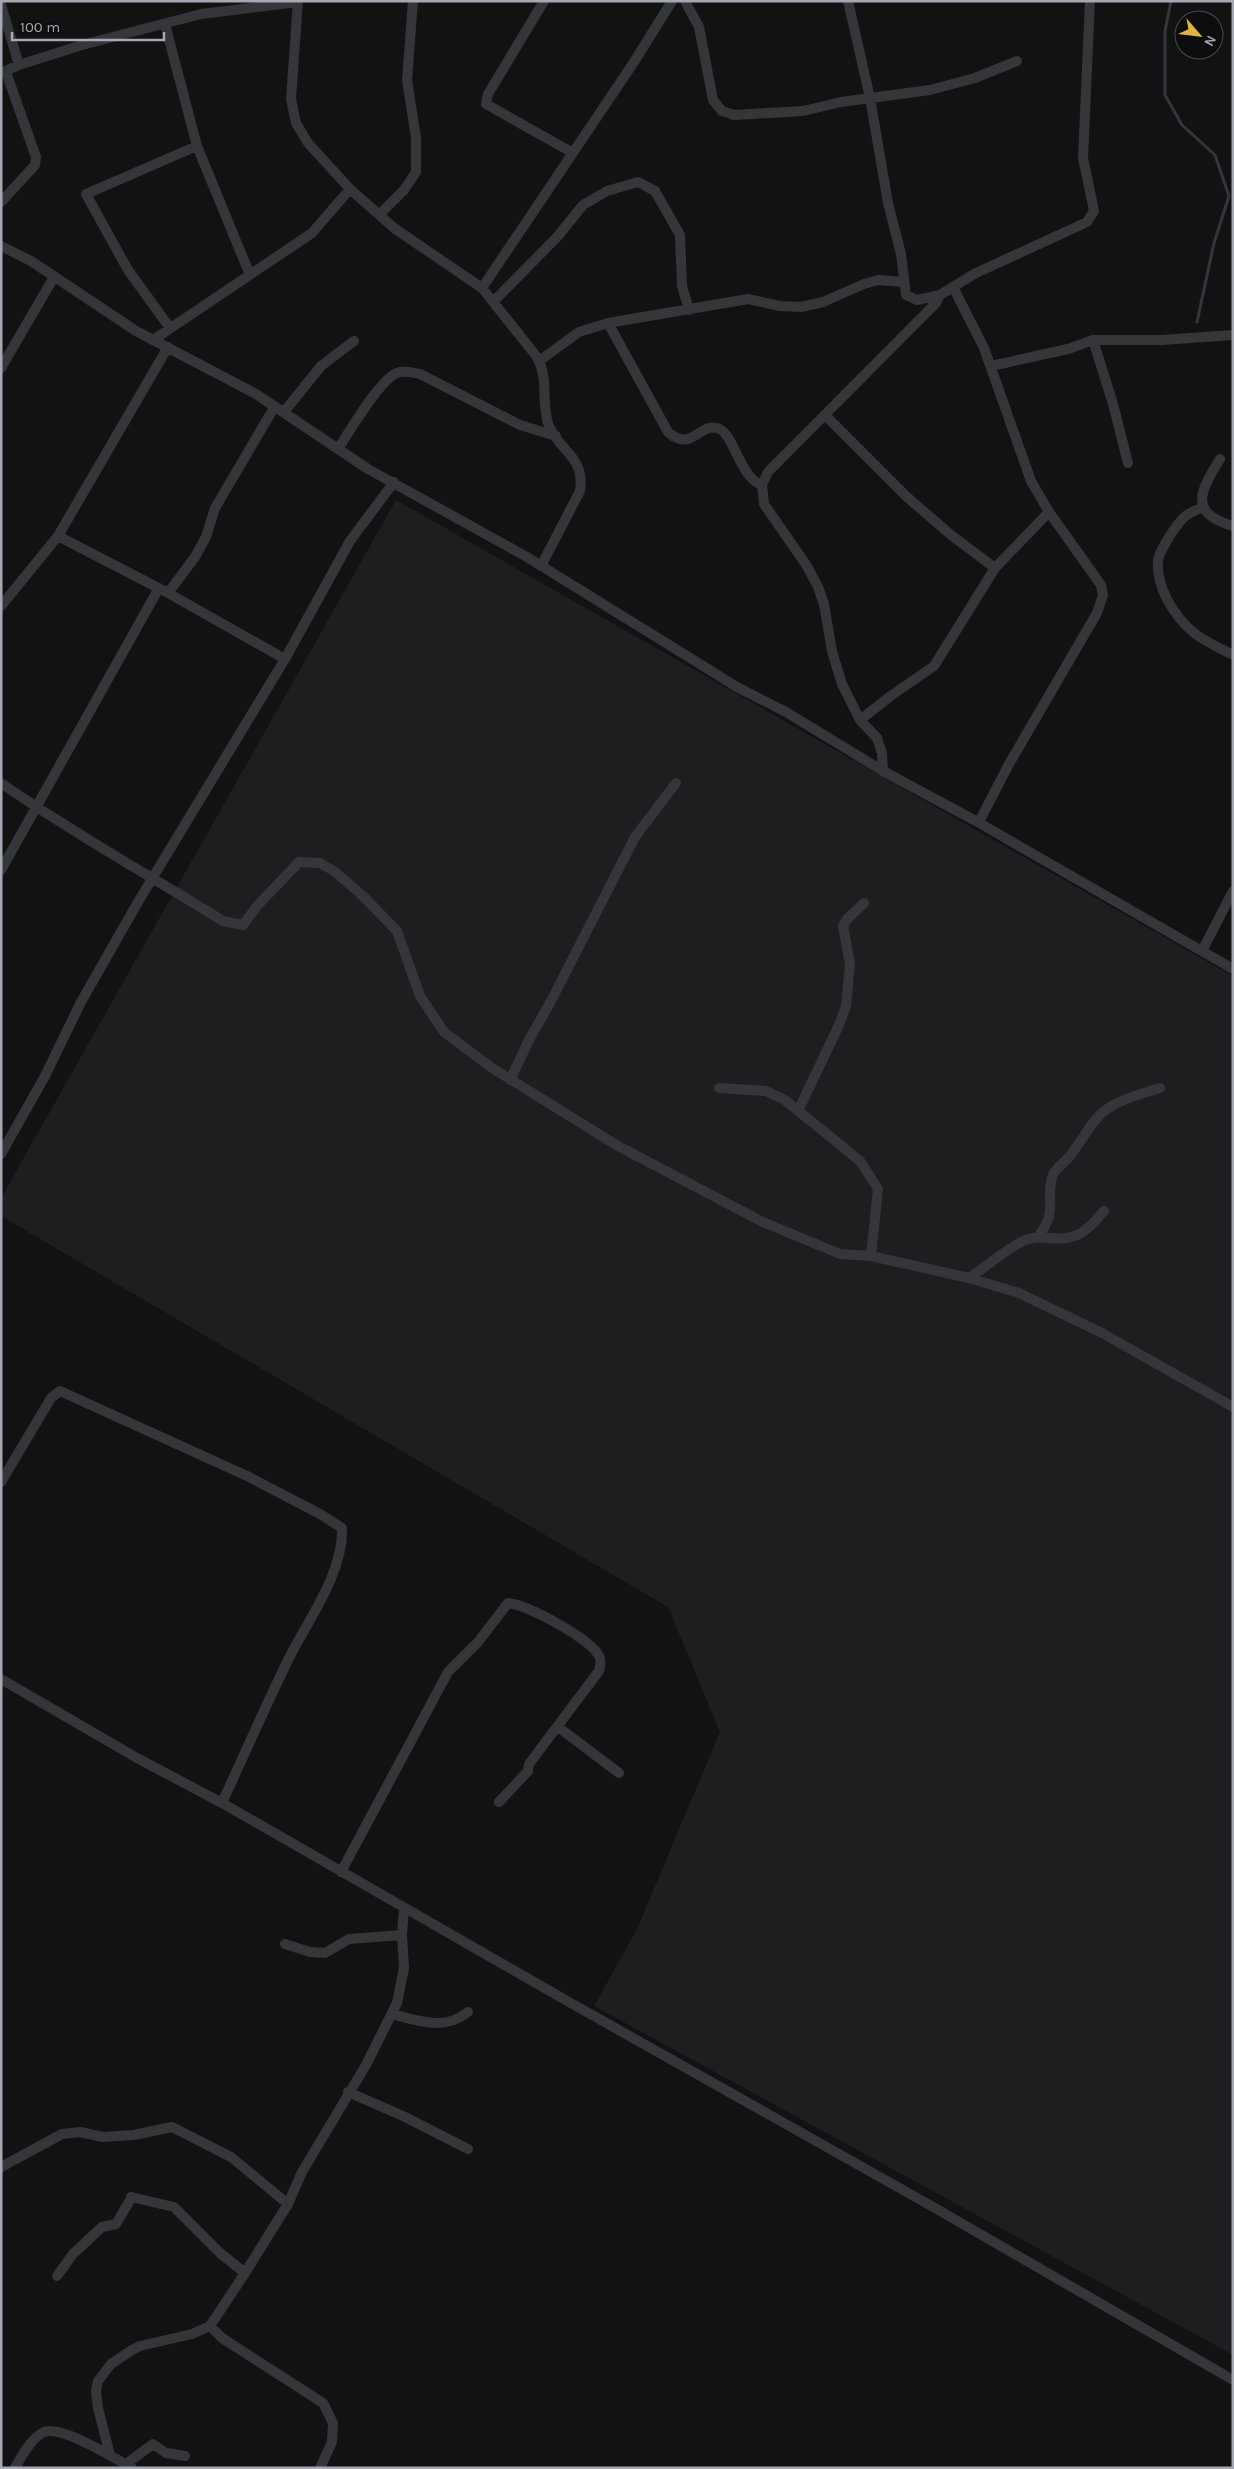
<svg xmlns="http://www.w3.org/2000/svg" width="1234" height="2469" viewBox="0 0 1234 2469" font-family="Karla,sans-serif">
	<style>
		.built { fill: #1e1e20 }
		.lines { fill: none; stroke-linecap: round; stroke-linejoin: round }
		.stream { stroke: #31373e; stroke-width: 3 }
		.minor { stroke: #35363a; stroke-width: 10 }
	</style>
	<rect width="100%" height="100%" fill="#121213"/>
	<path class="built" d="M396,500L1233,976V2355L594,2006L637,1929L720,1732L668,1607L1,1216V1198Z"/>
	<g class="lines">
		<path class="stream" d="M1171,1L1165,31V95L1182,125L1215,155L1229,196L1214,243L1197,322"/>
		<path class="minor" d="M298,1L291,99L296,123L308,143L350,189L394,228L482,288L537,357C550,381 540,403 549,426C560,452 585,456 580,491L541,566
			M544,1L488,94L486,104L573,153
			M685,1L699,27L713,100L722,111L734,115L803,111L841,102L930,90L975,78L1017,61
			M848,1L870,98L888,203L901,254L906,295L917,300L940,295L974,274L1087,222L1094,211L1083,158L1090,1
			M1,5L19,65
			M165,24L197,146L250,275
			M1,73L19,65L82,45L201,14L298,2
			M1,202L35,165L36,157L6,72
			M379,215L404,190L416,172V138L407,80L413,1
			M1,246L31,261L136,331L256,394L368,469L527,557L737,687L786,712L883,771L974,820L1233,969
			M953,287L984,348L1031,481L1049,512L1101,585L1103,595L1097,613L1009,764L979,822
			M482,288L634,62L672,1
			M494,301L558,236L583,205L607,191L638,182L655,191L680,235L682,286L689,310
			M608,323L668,432C691,453 699,423 717,428C734,432 740,479 762,485
			M170,328L128,270L86,194L197,146
			M153,340L312,233L350,189
			M1093,340L1113,404L1128,463
			M539,361L579,332L608,323L748,299L780,306L801,307L823,302L864,284L878,280L903,282
			M991,366L1068,349L1093,340H1162L1233,335
			M1,368L54,277
			M284,412L321,366L354,341
			M825,415L907,497L951,535L995,568
			M338,449C349,432 380,379 397,373C405,370 413,373 420,374L520,425L556,436
			M1220,459C1201,490 1187,513 1233,526
			M1202,508C1183,514 1180,521 1169,537C1165,545 1159,552 1158,561C1156,587 1174,616 1193,632C1205,642 1220,648 1233,655
			M58,536L168,593L285,659
			M168,593L195,557L206,537L215,508L275,406
			M1,606L58,536L168,347
			M860,720L892,695L934,666L995,568L1049,512
			M883,771L882,753L877,738L860,720L842,684L832,651L824,604L818,587L807,566L764,504L762,485L768,472L936,303L940,295
			M1,783C73,833 149,875 223,921L243,925L257,906L299,862L320,863L334,871L364,897L397,931L420,996L444,1032L492,1068L618,1146L763,1222L840,1254L871,1256L969,1278L1019,1293L1102,1333L1233,1407
			M1,870L159,588
			M1202,951L1233,891
			M510,1080L530,1038L550,1003L635,837L676,783
			M719,1088L766,1091L785,1100L860,1161L878,1189L871,1256
			M798,1111L839,1025L846,1006L850,964L843,926L847,919L864,903
			M1,1154L45,1076L81,1002L138,902L285,659L350,541L394,482
			M1038,1237C1059,1208 1045,1206 1052,1177C1054,1169 1064,1163 1069,1157C1082,1142 1091,1120 1107,1109C1122,1099 1143,1093 1160,1088
			M969,1278C984,1268 1007,1249 1023,1241C1031,1237 1040,1237 1049,1238C1076,1241 1087,1232 1104,1211
			M1,1482L51,1398L60,1391L247,1476L320,1514L342,1528C344,1574 305,1624 286,1664C264,1710 243,1757 222,1803
			M1,1679L137,1758L222,1803L569,2002L935,2208L1233,2380
			M558,1727L619,1773
			M341,1872L448,1672L478,1642L508,1603C528,1605 591,1639 599,1656C602,1661 600,1666 599,1671L529,1764L528,1771L499,1802
			M285,1944L310,1952L325,1953L349,1939L402,1935
			M392,2014C418,2021 445,2031 468,2012
			M348,2092L403,2116L468,2149
			M1,2167L62,2134L80,2132L103,2137L134,2135L172,2127L231,2157L288,2204
			M131,2197L174,2207L220,2253L245,2273
			M57,2276L73,2254L102,2227L116,2224L132,2197
			M210,2326L222,2338L323,2403L333,2423L332,2442L320,2468
			M110,2455L98,2408L96,2391L98,2381L111,2364L132,2350L140,2346L192,2334L210,2326L245,2273L288,2204L302,2172L366,2065L397,2003L404,1968L402,1935L404,1908
			M126,2464L153,2444L166,2453L185,2456
			M15,2468C21,2457 32,2437 44,2432C61,2425 115,2458 132,2468"/>
	</g>
	<rect width="1234" height="2469" fill="none" stroke="#a5a8b2" stroke-width="5"/>
	<g transform="translate(1199 35) rotate(118)"><circle r="24" fill="#0d0d0e" stroke="#4a4b50"/>
	<path d="M0-4L9 19L0 12L-9 19Z" fill="#dcb641"/>
	<text y="-8" font-size="14" font-weight="bold" text-anchor="middle" fill="#a5a8b2">N</text>
	</g>
	<path d="M12 32v8h152v-8" fill="none" stroke="#a5a8b2" stroke-width="2.5"/>
	<text x="20" y="32" font-size="15" fill="#a5a8b2" stroke="#0d0d0e" stroke-width="4" paint-order="stroke">100 m</text>
</svg>
